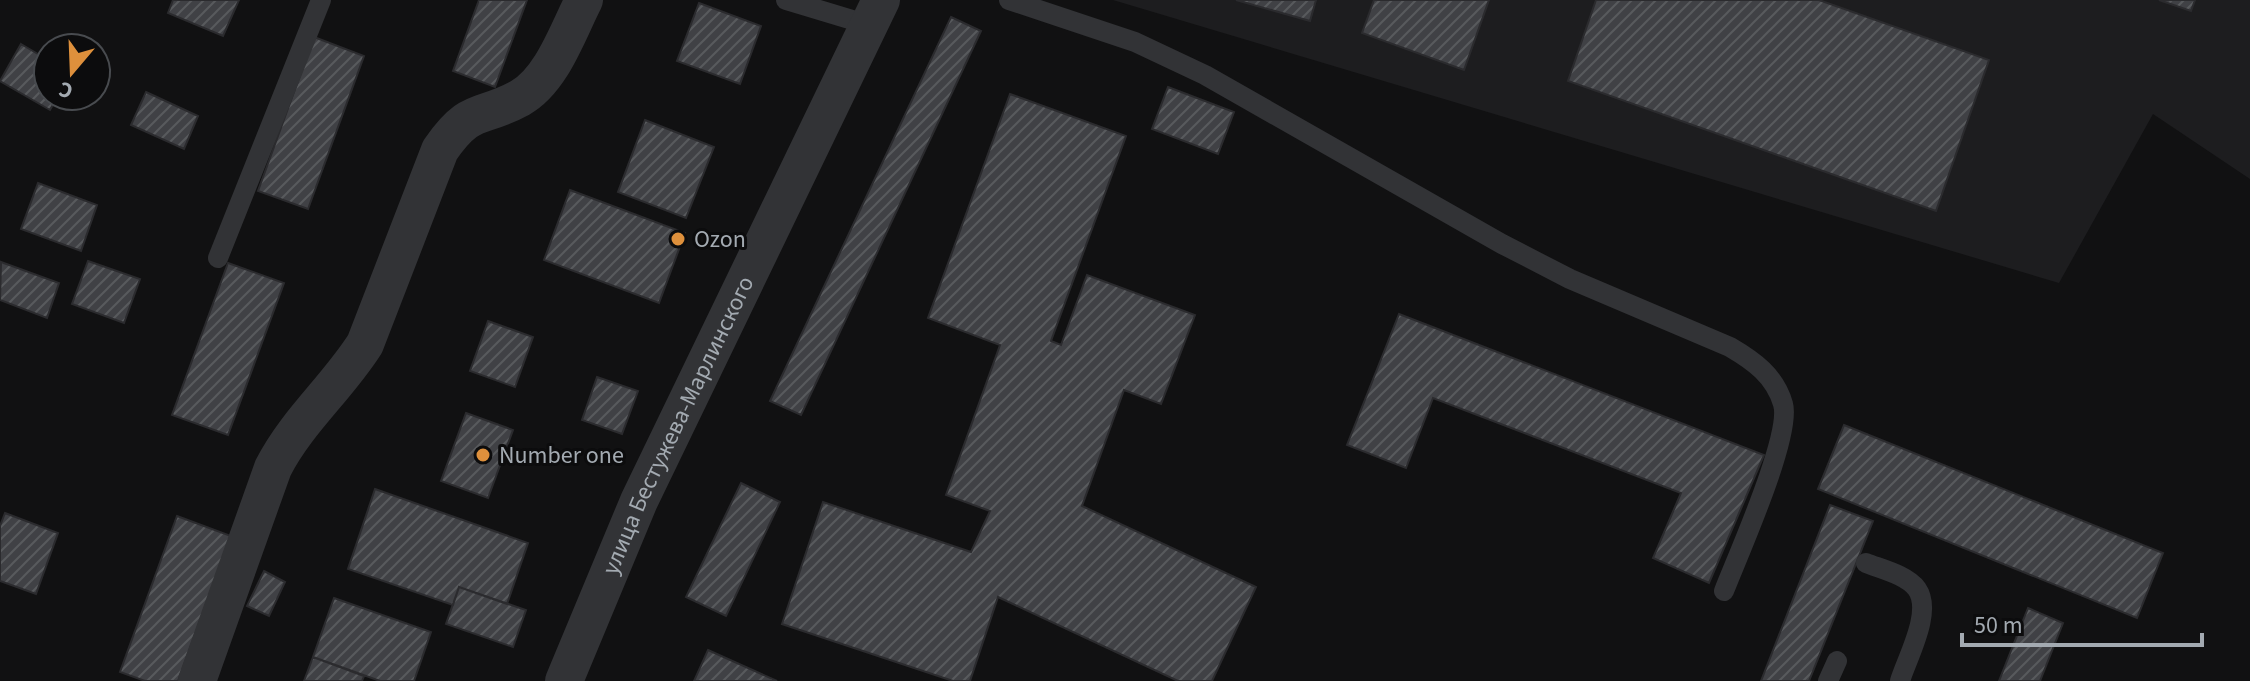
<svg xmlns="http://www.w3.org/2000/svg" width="2250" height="681" viewBox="0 0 2250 681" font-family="'Source Sans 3',sans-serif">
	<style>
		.built { fill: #1d1d1f }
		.building { fill: url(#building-hatch); stroke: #2b2b2e; stroke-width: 2 }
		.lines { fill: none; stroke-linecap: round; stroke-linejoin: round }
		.service { stroke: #323336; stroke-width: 20 }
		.minor { stroke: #323336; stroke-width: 38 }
		.poi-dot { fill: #de903c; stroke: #0c0c0d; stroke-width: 3 }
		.labels { text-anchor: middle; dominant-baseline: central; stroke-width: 6; stroke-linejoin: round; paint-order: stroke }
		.poi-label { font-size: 24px; fill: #a3aab1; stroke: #0c0c0d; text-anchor: start }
		.street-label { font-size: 24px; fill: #a3aab1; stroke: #0c0c0d }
	</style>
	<defs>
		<pattern id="building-hatch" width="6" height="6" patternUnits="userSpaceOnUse" patternTransform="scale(2)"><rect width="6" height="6" fill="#404145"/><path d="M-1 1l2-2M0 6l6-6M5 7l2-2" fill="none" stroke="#585a5d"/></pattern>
	</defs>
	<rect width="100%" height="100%" fill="#111112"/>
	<path class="built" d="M1113,0H2250V179L2153,114L2059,283Z"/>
	<path class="building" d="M173,0H239L223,36L168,13Z
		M479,0H527L495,87L453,71Z
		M1236,0H1316L1310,21Z
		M1374,0H1489L1464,70L1362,33Z
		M1596,0H1819L1989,60L1936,211L1568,81Z
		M2159,0H2195L2191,11Z
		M699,3L761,26L740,84L677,61Z
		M951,17L981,31L801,415L770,401Z
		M314,37L364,56L308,209L258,191Z
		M21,44L48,60V96H58L50,110L0,81Z
		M1168,87L1234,112L1218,154L1152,129Z
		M146,92L198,116L184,149L131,125Z
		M1010,94L1126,136L1051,341L1061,345L1087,275L1195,315L1161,404L1124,390L1082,506L1256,587L1212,681H1178L998,597L970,681H953L782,624L823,502L971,552L990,511L946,495L1000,345L928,318Z
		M645,120L714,147L686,218L618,192Z
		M38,183L97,205L81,251L21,229Z
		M570,190L685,233L659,303L544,260Z
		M88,261L140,279L124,323L72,304Z
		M1,262L59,283L47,318L0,300Z
		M228,263L284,283L228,435L172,415Z
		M1399,314L1764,455L1709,583L1653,558L1681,493L1433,398L1406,468L1347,445Z
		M488,321L533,337L515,387L470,371Z
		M597,377L638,391L622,434L582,420Z
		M466,413L513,430L488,498L441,481Z
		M1844,425L2163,553L2137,618L1818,489Z
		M741,483L780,502L726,616L686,597Z
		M375,489L528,543L507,604L459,587L453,605L348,569Z
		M1830,505L1873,521L1809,681H1761Z
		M5,513L58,533L36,594L0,581V526Z
		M177,516L231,536L178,681H145L120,672Z
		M264,571L285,582L269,616L247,606Z
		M459,587L526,610L513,647L446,624Z
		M334,598L431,632L414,681H380L313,657Z
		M2028,608L2063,623L2040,681H1999Z
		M708,650L777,681H694Z
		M313,657L364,676L362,681H304Z"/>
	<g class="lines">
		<path class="service" d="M786,0L869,25
			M1009,0L1135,42L1205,75L1502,244L1570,279L1730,347C1754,361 1775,376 1783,404C1792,435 1738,555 1724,591
			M218,258L321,0
			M1866,563C1881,569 1907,575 1917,589C1933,612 1907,658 1900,681
			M1828,681L1837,661"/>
		<g class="minor">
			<path d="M197,681L273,468C297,421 337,388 365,344L440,150C471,105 480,120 520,98C552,80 568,31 584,0"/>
			<path id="s1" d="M564,681L639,501L881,0"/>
		</g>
	</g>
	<g class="poi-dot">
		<circle cx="678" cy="239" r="8"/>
		<circle cx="483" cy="455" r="8"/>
	</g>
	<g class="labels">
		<g class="poi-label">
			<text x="694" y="239">Ozon</text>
			<text x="499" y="455">Number one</text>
		</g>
		<g class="street-label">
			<text stroke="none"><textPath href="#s1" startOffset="280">улица Бестужева-Марлинского</textPath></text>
		</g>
	</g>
	<g transform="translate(72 72) rotate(199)"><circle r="38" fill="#0c0c0d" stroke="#484b4f" stroke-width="2"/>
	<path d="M0-6L14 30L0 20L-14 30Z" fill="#de903c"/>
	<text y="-12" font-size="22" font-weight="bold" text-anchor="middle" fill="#a3aab1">С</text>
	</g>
	<path d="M1962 633v12h240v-12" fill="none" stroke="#a3aab1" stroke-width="4"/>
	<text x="1974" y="633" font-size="24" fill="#a3aab1" stroke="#0c0c0d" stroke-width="6" paint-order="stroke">50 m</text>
</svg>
